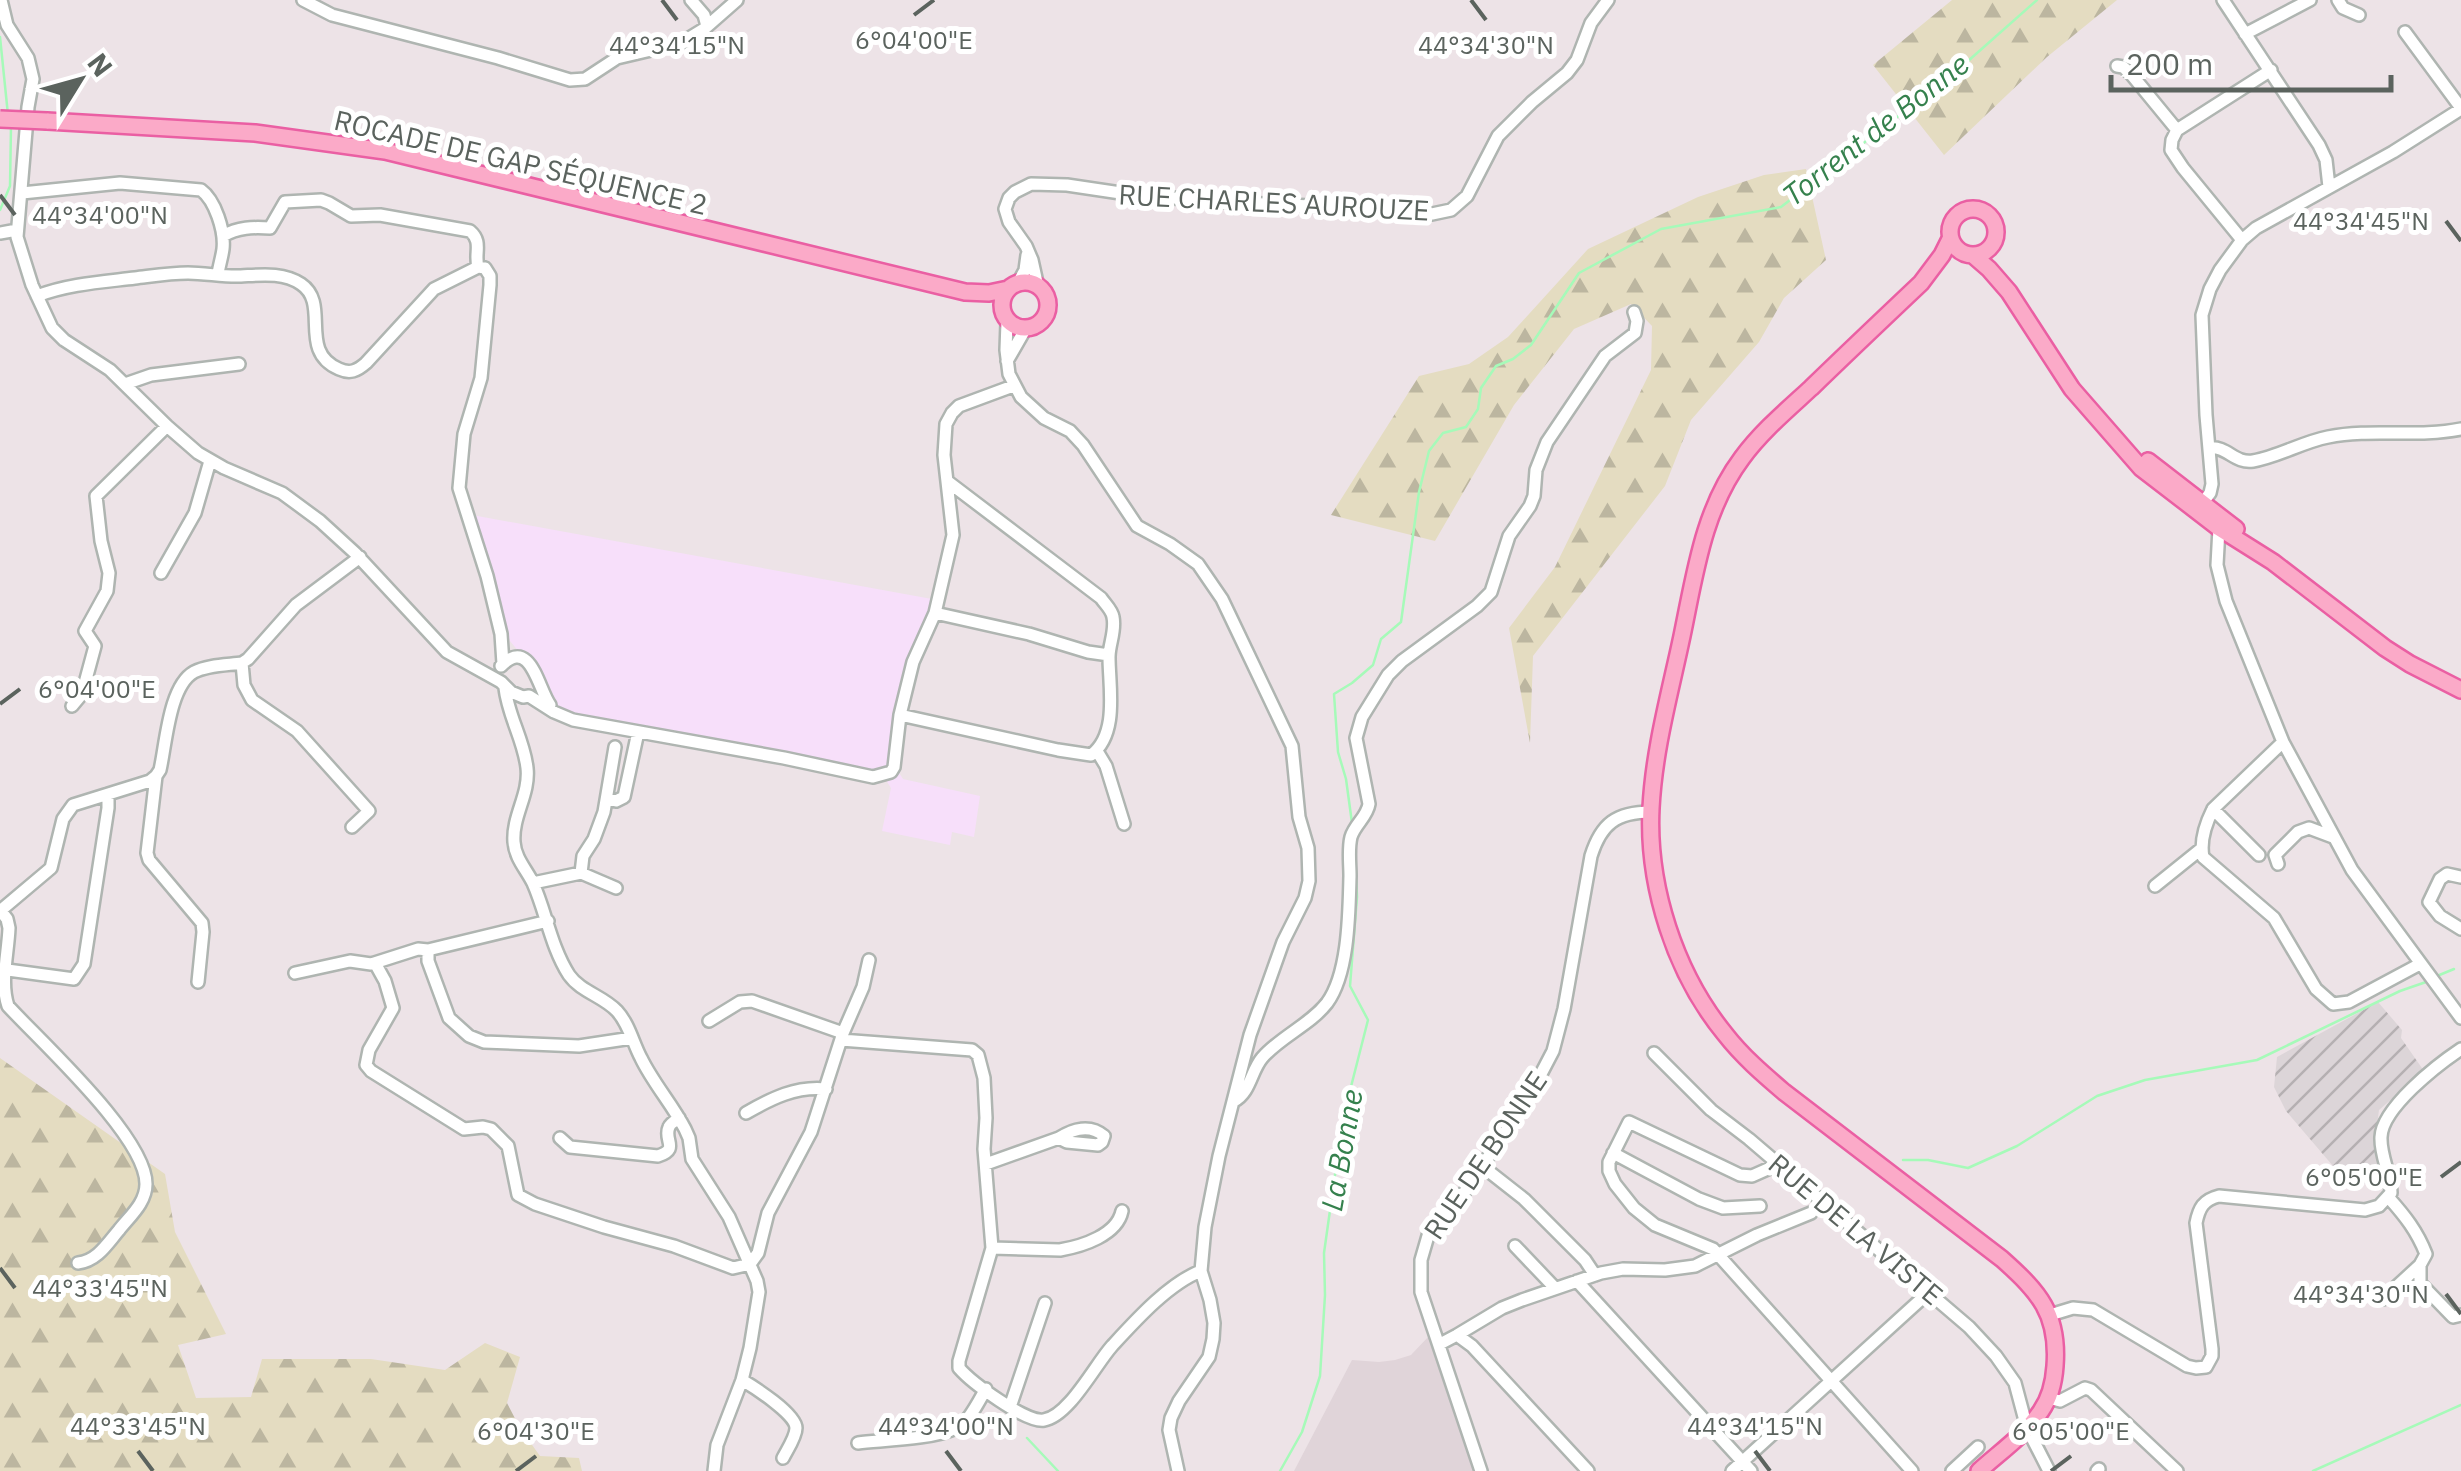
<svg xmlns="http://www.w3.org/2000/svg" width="2461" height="1471" viewBox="0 0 2461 1471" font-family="'IBM Plex Sans',sans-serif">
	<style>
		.industrial { fill: url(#industrial-furrows) }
		.education { fill: #e0d4d9 }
		.medical { fill: #f7dffa }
		.forest { fill: url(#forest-firs) }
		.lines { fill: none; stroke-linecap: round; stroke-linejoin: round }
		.stream { stroke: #a6fab9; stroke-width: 2.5 }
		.minor-casing { stroke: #afb5b1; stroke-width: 16 }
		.major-casing { stroke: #ea5fa3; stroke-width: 20 }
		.minor { stroke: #fff; stroke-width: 11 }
		.major { stroke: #fbaac8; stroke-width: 15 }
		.major-bridge-casing { stroke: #ea5fa3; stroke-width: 20; stroke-linecap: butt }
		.major-bridge { stroke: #fbaac8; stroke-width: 15 }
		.ticks { fill: none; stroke: #5b635e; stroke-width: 4 }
		.labels { text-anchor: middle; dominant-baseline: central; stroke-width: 10; stroke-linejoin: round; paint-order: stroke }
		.street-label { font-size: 28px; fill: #5b635e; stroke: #fff }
		.water-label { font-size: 30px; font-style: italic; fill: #35814d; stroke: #fff }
		.ticks-label { font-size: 25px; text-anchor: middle; fill: #5b635e; stroke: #fff; stroke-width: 10; stroke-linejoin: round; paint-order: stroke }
	</style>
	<defs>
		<pattern id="industrial-furrows" width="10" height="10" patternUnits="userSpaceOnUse" patternTransform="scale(2.5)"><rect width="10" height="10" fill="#dcd5d8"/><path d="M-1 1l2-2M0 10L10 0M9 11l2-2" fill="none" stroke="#b5b0b2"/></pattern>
		<pattern id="forest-firs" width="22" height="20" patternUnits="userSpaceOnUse" patternTransform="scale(2.5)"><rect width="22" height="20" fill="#e4dcc1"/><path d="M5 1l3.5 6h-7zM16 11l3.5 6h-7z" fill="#bcb6a0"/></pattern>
	</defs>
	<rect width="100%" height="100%" fill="#ede3e7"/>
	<path class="industrial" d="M2378,1002L2402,1030L2401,1038L2424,1071L2379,1110L2375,1140L2384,1172L2383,1189L2349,1179L2333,1166L2286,1111L2274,1087L2277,1057Z"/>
	<path class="education" d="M1430,1335L1476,1471H1294L1352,1360L1379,1362L1395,1360L1411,1355Z"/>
	<path class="medical" d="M472,515L932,599L929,612L905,665L891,761L903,779L980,796L974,837L952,832L950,845L882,831L891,788L880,771L574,716L554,707L520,653L510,641L503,625L496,587Z"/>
	<path class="forest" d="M1952,0H2117L2047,57L1944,155L1873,65Z
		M1806,169L1826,260L1784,298L1759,342L1691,420L1665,486L1533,656L1530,743L1509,628L1555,567L1651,370L1652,326L1631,304L1574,329L1514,405L1435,541L1331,515L1419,376L1469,364L1508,337L1588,249L1698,197L1764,175Z
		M0,1058L165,1174L175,1232L226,1334L178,1345L196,1398L251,1397L262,1359H371L445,1370L485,1343L520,1357L507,1403L520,1428L540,1456L579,1458L582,1471H0Z"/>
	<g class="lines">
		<path class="stream" d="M0,37L8,115
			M0,210L10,186L11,127
			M1352,823L1346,779L1338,752L1334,694L1352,683L1373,665L1381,639L1401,622L1419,492L1429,451L1443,433L1466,427L1478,409L1481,388L1496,366L1513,359L1531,345L1579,273L1661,229L1781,207L1959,69L2037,0
			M2437,976L2454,969
			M1903,1160H1928L1968,1168L2017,1146L2097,1096L2145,1080L2257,1060L2400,991L2426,982
			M1027,1438L1058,1471
			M1280,1471L1302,1432L1320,1376L1325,1295L1324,1253L1343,1118L1368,1020L1350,986L1357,897L1355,851
			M2313,1471L2461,1405"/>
		<g class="minor-casing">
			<path id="minor" d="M1,0L7,25L28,58L33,79L28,107L17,237L32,285L52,328L64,340L110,370L167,426L198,453L224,468L282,493L320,521L355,553L447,652L501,682L511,692L523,697L529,696L554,712L573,720L784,758L873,777L891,772L894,767L900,715L913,662L935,613L953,535L944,455L946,424L952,413L959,406L1013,386
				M303,0L332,15L498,58L570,80L585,79L617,58L681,43L704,29L737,0
				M691,0L704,15L707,26
				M2223,0L2319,145L2326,160L2329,187
				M2338,0L2343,8L2359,15
				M2405,32L2461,108
				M2245,34L2310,0
				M2117,66L2123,67L2131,74L2177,130
				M22,193L120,183L201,190C215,200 225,231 223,249C222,257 219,266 218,274
				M0,233L17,230
				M223,236C238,227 253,227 270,228L285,202L321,200L329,203L351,216L380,215L470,231C483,242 474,253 478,267
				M2242,240L2183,168L2171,150L2172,140L2177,130L2271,70
				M1018,283L1025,270L1027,255
				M1038,287L1032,260L1026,246L1009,222L1005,209L1009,198L1015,192L1031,184L1067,185L1134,195L1239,203L1384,209L1432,214L1451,210L1467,196L1498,136L1532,102L1567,73L1577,60L1591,23L1608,0
				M37,296C68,284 102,282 135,278C152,276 170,273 188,273C206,273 224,277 241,276C261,275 283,272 301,284C331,304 297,351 339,369C350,374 357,371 366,363L434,289L478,267L485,268L490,276V285L481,378L464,434L459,488L487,576L501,634L503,664
				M1007,322L1006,350L1009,374L1021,397L1044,418L1070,431L1083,445L1137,526L1170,544L1198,564L1222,599L1292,746L1299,817L1308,848L1309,881L1305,898L1283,942L1250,1035L1219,1156L1205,1227L1201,1271L1210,1300L1214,1323L1213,1339L1209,1357L1179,1401L1171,1418L1169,1430L1178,1471
				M1007,361L1026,328
				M125,384L151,375L239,364
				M2210,448C2227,446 2235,464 2253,461C2278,457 2302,442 2328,437C2372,428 2417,438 2461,429
				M2196,504L2201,505L2210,493L2212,484L2206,415L2202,315L2210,289L2220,270L2242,240L2256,228L2393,152L2461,109
				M2219,528L2217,565L2226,601L2283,742L2352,870L2461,1018
				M161,573L195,513L210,461
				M935,613L1029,634L1088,652L1109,655
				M242,663L244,685L252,700L297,731L369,811L352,827
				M501,666C531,636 538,689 550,705
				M505,688C508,716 524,740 527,768C530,794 512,816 514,842C515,858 526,869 533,883C546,912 551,947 569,975C581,992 603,996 617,1011C629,1024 633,1043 641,1058C653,1083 672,1104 685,1129L689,1138L692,1159L729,1217L757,1281L759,1292L750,1348L742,1380L717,1445L714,1471
				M72,706L82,694L95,646L85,631L107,591L109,573L101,541L96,496L167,426
				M900,715L1058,750L1091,755C1119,734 1109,687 1109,657C1109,644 1116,631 1113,617C1112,610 1105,604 1101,598L947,481
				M2283,742L2213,809C2206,823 2200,842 2203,857L2274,918L2316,989L2333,1004L2349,1002L2420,964
				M1097,751L1106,766L1124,824
				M607,799L616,801L624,797L638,732
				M2213,809L2259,855
				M2278,864L2275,855L2298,832L2309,828L2333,837
				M581,873L583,856L594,839L604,812L615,747
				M2461,877L2447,874L2440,879L2429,902L2440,916L2461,929
				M533,883L581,873L616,888
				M2155,886L2201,849
				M0,910L7,919L9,928C8,954 0,982 8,1006C41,1042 146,1137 146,1184C146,1203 130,1216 119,1230C107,1244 97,1261 78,1263
				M0,911L51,868L63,819L73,805L150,781L156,776
				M428,950V961L449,1018L469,1036L484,1042L579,1046L632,1038
				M375,963L385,981L393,1008L369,1050L366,1065L371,1071L464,1129L483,1127L491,1129L508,1146L518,1195L535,1204L604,1227L674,1246L733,1268L750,1264
				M0,969L74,979L84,964L108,808V794
				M295,973L350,961L371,964L418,949L428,950L548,921
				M198,982L203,932L202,923L149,860L147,853L156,776L160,770C166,744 169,686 194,672C207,665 227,665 242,663L248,659L296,605L360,557
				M709,1021L740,1002L752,1001L843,1033
				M841,1040L972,1050L978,1055L984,1078L986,1118L984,1149L992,1248L959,1361V1368C971,1382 1026,1423 1044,1420C1069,1416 1095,1365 1112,1346C1135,1321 1169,1283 1201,1271
				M1654,1053L1711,1110L1749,1139L1969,1327L1996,1356L2015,1383L2027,1428L2049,1471
				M1234,1101C1250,1093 1251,1071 1262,1058C1281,1036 1310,1025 1327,1003C1349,973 1349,912 1350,876C1350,863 1348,849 1351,837C1355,824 1367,817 1369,804L1356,738L1362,717L1388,675L1402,661L1477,606L1491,592L1509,536L1530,506L1534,496L1536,470L1547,442L1605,356L1635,333L1637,321L1634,312
				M746,1113C772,1098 796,1086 826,1089
				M560,1138L570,1147L658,1156C680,1149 663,1140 669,1127C670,1124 676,1120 679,1118
				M1613,1153L1699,1199L1723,1208L1760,1206
				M986,1164L1059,1138L1067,1142L1098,1145L1102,1142L1104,1136C1090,1124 1073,1129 1059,1138
				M1779,1164L1752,1176L1740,1175L1629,1122L1609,1162V1171L1615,1184L1634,1208L1655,1225L1713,1249L1912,1471
				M1482,1166L1524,1199L1585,1260L1595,1275
				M2389,1198C2405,1216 2417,1231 2426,1254L2420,1265V1283L2453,1317L2461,1315
				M1515,1246L1555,1288
				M992,1248L1060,1250C1083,1246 1117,1235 1122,1211
				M750,1264L758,1253L768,1213L811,1132L843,1033L863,987L869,960
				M1577,1281L1751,1471
				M2383,1299L2420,1265
				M2050,1315L2073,1308L2093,1310L2187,1366L2196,1368L2206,1367L2212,1356V1349L2196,1223C2199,1208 2203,1200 2219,1196L2365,1210L2379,1206L2391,1193C2391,1174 2380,1156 2381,1137C2382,1108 2437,1065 2461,1049
				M1457,1335L1502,1308L1522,1300L1601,1273L1623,1269L1665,1270L1695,1266L1757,1235L1811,1213
				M1440,1344L1457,1335L1472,1346L1588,1471
				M742,1380C754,1387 796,1414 796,1428C796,1437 787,1450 783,1458
				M2048,1398L2060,1401L2085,1388L2091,1390L2177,1471
				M1010,1407L1045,1303
				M858,1443C885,1440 933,1439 956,1428C970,1421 978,1402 986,1389
				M1481,1471L1421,1292V1260L1430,1229L1464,1193L1530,1095L1553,1051L1564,1009L1591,856C1601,824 1616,812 1651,812
				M1732,1471L1929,1292
				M1952,1471L1978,1447
				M2097,1471L2099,1469"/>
		</g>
		<g class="major-casing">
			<path id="major" d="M47,121L255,133L385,151L965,292L989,293L1008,289
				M1950 232a23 23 0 1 1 46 0a23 23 0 1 1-46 0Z
				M1950,239L1942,255L1921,283C1884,318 1847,353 1811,388C1787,410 1761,432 1742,458C1703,510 1695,574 1682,636C1670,693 1654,749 1651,808C1647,886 1675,973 1725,1034C1742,1056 1763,1074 1784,1092L2002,1259C2039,1292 2059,1314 2055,1366C2054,1381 2050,1398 2041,1411C2026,1434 2000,1452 1979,1471
				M1974,256L1989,269L2009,292L2072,389L2141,468L2219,528L2273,562L2385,648L2410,664L2461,690
				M1002 305a23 23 0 1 1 46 0a23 23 0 1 1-46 0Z
				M2148,461L2236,529"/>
		</g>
		<use href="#minor" class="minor"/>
		<use href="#major" class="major"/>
		<g class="major-bridge-casing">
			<path id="major-bridge" d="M0,119L47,121"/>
		</g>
		<use href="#major-bridge" class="major-bridge"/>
	</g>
	<path class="ticks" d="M662,0L677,20M1471,0L1486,20M914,15L934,0M0,195L15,215M2446,221L2461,241M0,704L20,689M2441,1177L2461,1162M0,1268L15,1288M2446,1294L2461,1314M138,1451L153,1471M946,1451L961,1471M1755,1451L1770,1471M516,1471L536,1456M2051,1471L2071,1456"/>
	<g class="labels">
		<g class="street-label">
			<text transform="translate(521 162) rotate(13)">ROCADE DE GAP SÉQUENCE 2</text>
			<text transform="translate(1274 202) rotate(3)">RUE CHARLES AUROUZE</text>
			<text transform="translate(1485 1155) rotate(-56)">RUE DE BONNE</text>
			<text transform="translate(1856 1229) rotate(40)">RUE DE LA VISTE</text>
		</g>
		<g class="water-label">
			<text transform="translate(1875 129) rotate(-38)">Torrent de Bonne</text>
			<text transform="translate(1341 1150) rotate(-80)">La Bonne</text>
		</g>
	</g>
	<g class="ticks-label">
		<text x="914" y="49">6°04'00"E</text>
		<text x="677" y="54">44°34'15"N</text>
		<text x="1486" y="54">44°34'30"N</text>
		<text x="100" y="224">44°34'00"N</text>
		<text x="2361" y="230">44°34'45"N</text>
		<text x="97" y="698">6°04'00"E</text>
		<text x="2364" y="1186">6°05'00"E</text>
		<text x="100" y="1297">44°33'45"N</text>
		<text x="2361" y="1303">44°34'30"N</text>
		<text x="138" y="1435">44°33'45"N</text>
		<text x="946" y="1435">44°34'00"N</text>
		<text x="1755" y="1435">44°34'15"N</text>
		<text x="536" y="1440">6°04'30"E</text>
		<text x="2071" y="1440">6°05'00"E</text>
	</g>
	<g transform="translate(80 80) rotate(53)" stroke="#ffffff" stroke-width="8" paint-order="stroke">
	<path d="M0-8L18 38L0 25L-18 38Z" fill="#5b635e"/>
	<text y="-15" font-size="28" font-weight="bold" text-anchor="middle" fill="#5b635e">N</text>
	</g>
	<path d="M2111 75v15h280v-15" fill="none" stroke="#5b635e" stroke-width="5"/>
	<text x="2126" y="75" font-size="30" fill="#5b635e" stroke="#ffffff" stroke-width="8" paint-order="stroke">200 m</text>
</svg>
